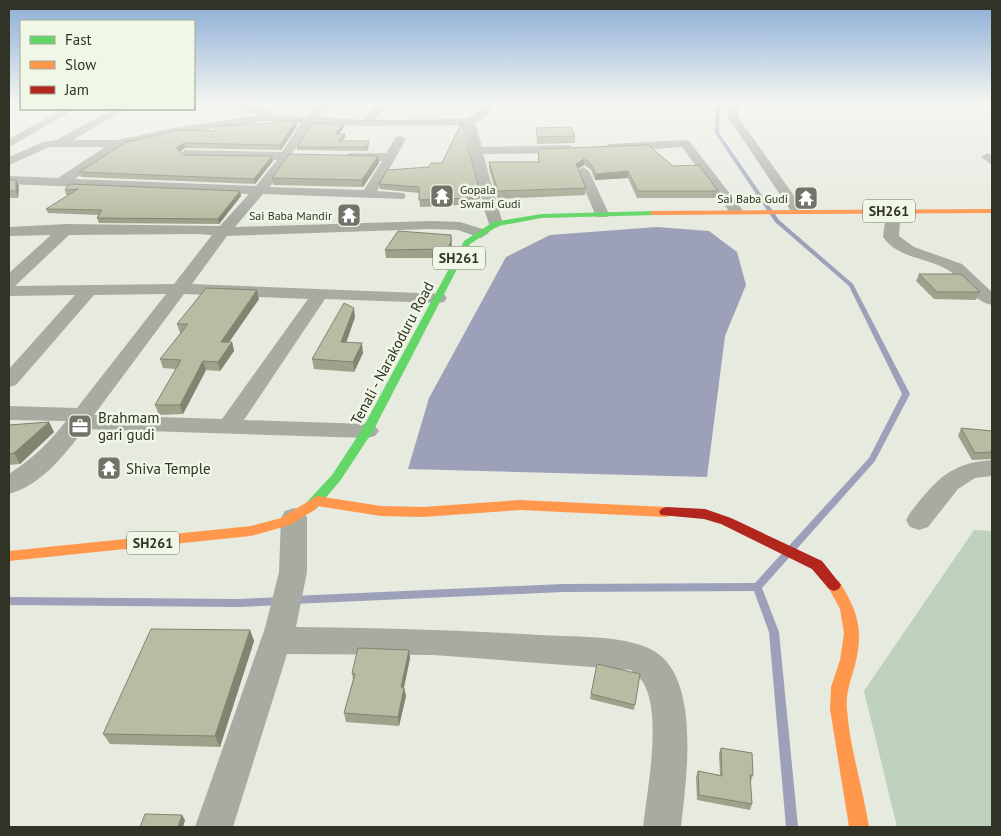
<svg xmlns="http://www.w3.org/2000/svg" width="1001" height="836" viewBox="0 0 1001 836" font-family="'PT Sans',sans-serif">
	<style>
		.green { fill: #bdd1bd }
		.water { fill: #9ca0b9 }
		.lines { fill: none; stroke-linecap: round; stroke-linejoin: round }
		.stream { fill: #9ca0b9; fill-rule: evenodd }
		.street { fill: #a8aba2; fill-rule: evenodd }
		.fast { fill: #63d668; fill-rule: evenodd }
		.slow { fill: #ff974d; fill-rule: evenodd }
		.jam { fill: #b3261e; fill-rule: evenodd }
		.wall { fill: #9ea28b }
		.shaded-wall { fill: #818471 }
		.building { fill: #b8bca2; stroke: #818471 }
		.labels { text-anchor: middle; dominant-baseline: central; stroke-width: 5; stroke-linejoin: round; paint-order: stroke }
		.far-poi-label { font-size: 12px; fill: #313327; stroke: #f0f7e6; text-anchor: end }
		.shield { fill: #f0f7e6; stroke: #6a6e60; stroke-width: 1 }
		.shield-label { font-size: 14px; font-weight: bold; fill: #313327 }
		.street-label { font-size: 15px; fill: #313327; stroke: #f0f7e6 }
		.poi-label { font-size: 15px; fill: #313327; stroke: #f0f7e6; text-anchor: start }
	</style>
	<rect width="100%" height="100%" fill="#e6eadf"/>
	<path class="green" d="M974,530L992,531V827H897L864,691Z"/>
	<path class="water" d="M657,227L709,231L737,252L746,285L725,336L707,477L408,469L429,398L506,257L550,235Z"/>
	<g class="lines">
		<path class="stream" d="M716,102H720L719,133L779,220L853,284L910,394L875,461L762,588L779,632L798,827H786L769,632L754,591L563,592L293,604L290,603L288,600L290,597L293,596L563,584L755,583L869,458L902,394L849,286L775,222L715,133Z
			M9,597L238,599L281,597L285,598L286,601L285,604L281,605L238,607L9,605Z"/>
		<path class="street" d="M9,102H21V107L9,106Z
			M214,102H233L265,109L269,110L271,115L306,117L322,102H333L318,117L363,120L378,102H388L375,120L467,119L479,111L484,102H494L489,114L475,123L482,147L569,145L575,149L569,153L483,154L503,224L496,228L489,224L485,212L464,125L363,126L312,124L270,187L364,190L382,161H349L343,157L349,153H386L396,137L400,136L406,139L377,191L404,193L406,196L404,199L263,194L235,227L431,221L460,222L486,230L489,233L481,238L458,230L431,229L227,236L192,284L444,294L447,298L444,302L438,303L325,299L244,420L367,424L375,426L379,431L375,436L367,438L84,429C65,455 41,485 9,494V474C32,459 49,443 66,421L9,420V406L77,408L166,294L94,295L16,385L9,387V369L75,295L9,296V273L51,235L9,236V227L67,224L220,226L249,194L9,184V176L58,178L105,147H49L9,165V157L43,142L56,140L114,109H126L73,140H118L173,128L260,115ZM264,121L301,123L282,152L185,150L179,154L185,158L277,160L256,186L75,179L122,146L173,134ZM196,234L212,235L174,284L15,286L69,235ZM184,294L308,299L222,419L94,415Z
			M729,102H739L738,117L805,211L803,214H793L728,117Z
			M63,109H75L9,147V139Z
			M685,140L689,141L741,208L743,211L741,214H731L682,147L609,152L603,148L609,144Z
			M987,153L992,155V165L981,157Z
			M583,167L589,171L609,214L607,217H597L595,214L577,171Z
			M882,207L887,208L900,221L899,236L914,247L962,264L992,292V305C973,301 965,283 951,272C930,257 899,260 883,237L885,222L875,211Z
			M992,460V476L975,478L958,489L928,527L919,530L910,527L906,520L910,513C935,481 949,463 992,460Z
			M294,508L303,511L307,518V572L296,627C377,628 457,630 539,635C570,637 606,635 637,644C648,647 658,652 666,661C698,698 686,782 681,827H643C647,791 662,717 644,684C642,679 636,675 631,670L434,655L287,654L233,827H195L265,628L279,572L281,518L285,511Z"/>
		<path class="fast" d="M653,211H656V215L541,218L498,226L470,244L373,431L340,481L316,509H306L305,506L306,503L332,475L361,431L464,241L493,222L541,214Z"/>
		<path class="slow" d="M992,209V213L653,215L649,213L653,211Z
			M317,496L381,506L423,507L520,500L666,507L671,509L673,512L671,515L666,517L520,510L423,517L381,516L317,506L316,509L290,525L251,536L9,561V551L251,526L281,518Z
			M834,579L839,581C856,609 864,627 856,661C852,678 845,692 847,710C850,749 863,788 869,827H849L830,709L831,687L840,660L844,633L840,609L827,585L829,581Z"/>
		<path class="jam" d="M666,507L705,509L731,518L822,561L841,585L839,589L834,591L829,589L812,569L721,524L704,519L661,515L659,512L661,509Z"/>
	</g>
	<path class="wall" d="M344,124V127L339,134H345V137L342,141L369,145L368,151L297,150V147Z
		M297,126L281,150L185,148L180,152L184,155L272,156L273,161L255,184L81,177L79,172L214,131Z
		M536,128L575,136V143L537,144Z
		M538,149L673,166L718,191L717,198H637L628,178L595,180L591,170L584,165L578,169L586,188L585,195L498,199L489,169V162H538Z
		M378,156L379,163L363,187L273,185L272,178Z
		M442,163L480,193V199H477V204L420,207L419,193L380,189L379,184Z
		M9,180H16L19,186L18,198H9Z
		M69,184L241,196L219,224L99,223L97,218L99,215L48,213L46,209L69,195H66L65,190Z
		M451,235L452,250L447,258H386L385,250Z
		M919,274L980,292L976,300L934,299L916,281Z
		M259,299L229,342H232L234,351L220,371L206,370L183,414L159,415L155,405L176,369L163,368L160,359L181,333H180L177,324Z
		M355,317L346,342L363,353L354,372L314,369L312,359Z
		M49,422L54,432L20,464L9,465V425Z
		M961,428L992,431V459L972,460L958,436Z
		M250,630L254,641L220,747L110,744L103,734Z
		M409,650L410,658L404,688L406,696L399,726L346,722L344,713L353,680L352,673Z
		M640,674L634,710L590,699L591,694Z
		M721,748L753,775L751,781L750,780L752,804L750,810L697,800L696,777L698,771L720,775L719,753Z"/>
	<path class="shaded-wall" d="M296,121L297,126L281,150L280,145Z
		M344,124V127L336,137L335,134Z
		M345,134V137L339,144L338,141Z
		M184,143L185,148L177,153L176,148Z
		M272,156L273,161L255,184L254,179Z
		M378,156L379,163L363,187L362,180Z
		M584,159V165L575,170L576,164Z
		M628,171V178L595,180L596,174Z
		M16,180L19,186L18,198L16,191Z
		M240,191L241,196L219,224L218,219Z
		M451,235L452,250L447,258V249Z
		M257,290L259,299L223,351L221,342Z
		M354,308L355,317L343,352L341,342Z
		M232,342L234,351L220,371L218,362Z
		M362,343L363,353L354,372L353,362Z
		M203,361L206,370L183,414L180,405Z
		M49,422L54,432L20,464L14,453Z
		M250,630L254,641L220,747L215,736Z
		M409,650L410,658L402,696L401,687Z
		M404,688L406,696L399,726L398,717Z
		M182,815L185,820L183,827H178Z"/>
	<path class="building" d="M274,121H296L280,145L184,143L176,148L184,155L272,156L254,179L79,172L126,142L180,130L214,131L216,126L273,123Z
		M462,122L480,193L476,194L477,198L419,200V187L379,184L387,170L429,167L431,163H442Z
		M312,123L344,124L335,134H345L338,141H369L367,147H297Z
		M571,127L575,136L537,137L536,128Z
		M648,145L673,166L699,165L718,191H638L628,171L596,174L591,164L584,159L576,164L586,188L498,191L489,162H539L538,149Z
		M289,154L378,156L362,180L272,178Z
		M9,180H16V191H9Z
		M69,184L240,191L218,219L97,218L102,210L46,209L78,189L65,190Z
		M398,231L451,235V242L447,249L385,250Z
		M919,274H961L980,292H937Z
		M206,288L257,290L221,342H232L218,362L203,361L180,405H155L181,360L160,359L188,324H177Z
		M344,303L354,308L341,342L362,343L353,362L312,359Z
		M49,422L14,453L9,454V425Z
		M961,428L992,431V452L975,453Z
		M151,629L250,630L215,736L103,734Z
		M358,648L409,650L401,687L404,688L398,717L344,713L355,674L352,673Z
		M597,664L640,674L635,705L591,694Z
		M721,748L752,753L753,775H750L752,804L699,795L698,771L722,776Z
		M145,814L182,815L178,827H140Z"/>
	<linearGradient id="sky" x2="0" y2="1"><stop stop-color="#89acd5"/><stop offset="0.47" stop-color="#f4f6f1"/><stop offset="1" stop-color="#f4f6f1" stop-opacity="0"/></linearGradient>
	<rect width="1001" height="219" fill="url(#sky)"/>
	<defs>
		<g id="temple-square" transform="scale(1.25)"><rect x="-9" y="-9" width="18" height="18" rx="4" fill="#707367" stroke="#f0f7e6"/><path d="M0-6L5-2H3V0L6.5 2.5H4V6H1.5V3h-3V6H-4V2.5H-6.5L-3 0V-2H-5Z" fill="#fff"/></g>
		<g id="office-square" transform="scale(1.25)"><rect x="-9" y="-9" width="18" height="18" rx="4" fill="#707367" stroke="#f0f7e6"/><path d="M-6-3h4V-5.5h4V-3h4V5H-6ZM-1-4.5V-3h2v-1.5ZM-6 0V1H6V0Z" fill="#fff"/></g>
	</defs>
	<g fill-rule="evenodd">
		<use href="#temple-square" x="442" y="196"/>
		<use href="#temple-square" x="806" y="198"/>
		<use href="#temple-square" x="349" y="215"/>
		<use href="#office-square" x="80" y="426"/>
		<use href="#temple-square" x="109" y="468"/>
	</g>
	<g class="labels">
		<g class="far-poi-label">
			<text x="460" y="189" text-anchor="start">Gopala<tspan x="460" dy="14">Swami Gudi</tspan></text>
			<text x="788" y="198">Sai Baba Gudi</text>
			<text x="332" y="215">Sai Baba Mandir</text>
		</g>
		<g class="shield">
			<rect x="863" y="199.5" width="52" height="23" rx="4"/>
			<rect x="433" y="246.5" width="52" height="23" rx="4"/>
			<rect x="127" y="531.5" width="52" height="23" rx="4"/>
		</g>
		<g class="shield-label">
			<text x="889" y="211">SH261</text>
			<text x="459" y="258">SH261</text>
			<text x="153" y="543">SH261</text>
		</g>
		<g class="street-label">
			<text transform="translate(392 353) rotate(-62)">Tenali - Narakoduru Road</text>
		</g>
		<g class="poi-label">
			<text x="98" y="417">Brahmam<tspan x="98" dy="17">gari gudi</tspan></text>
			<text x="126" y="468">Shiva Temple</text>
		</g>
	</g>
	<rect width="1001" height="836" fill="none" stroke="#313327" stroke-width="20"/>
	<rect x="20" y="20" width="175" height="90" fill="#f0f7e6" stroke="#a4a99a"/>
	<rect x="30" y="36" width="25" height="8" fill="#63d668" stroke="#a4a99a"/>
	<text x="65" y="45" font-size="15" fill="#313327">Fast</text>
	<rect x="30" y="61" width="25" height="8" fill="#ff974d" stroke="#a4a99a"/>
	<text x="65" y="70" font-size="15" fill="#313327">Slow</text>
	<rect x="30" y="86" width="25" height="8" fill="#b3261e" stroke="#a4a99a"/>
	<text x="65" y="95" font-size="15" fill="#313327">Jam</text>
</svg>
